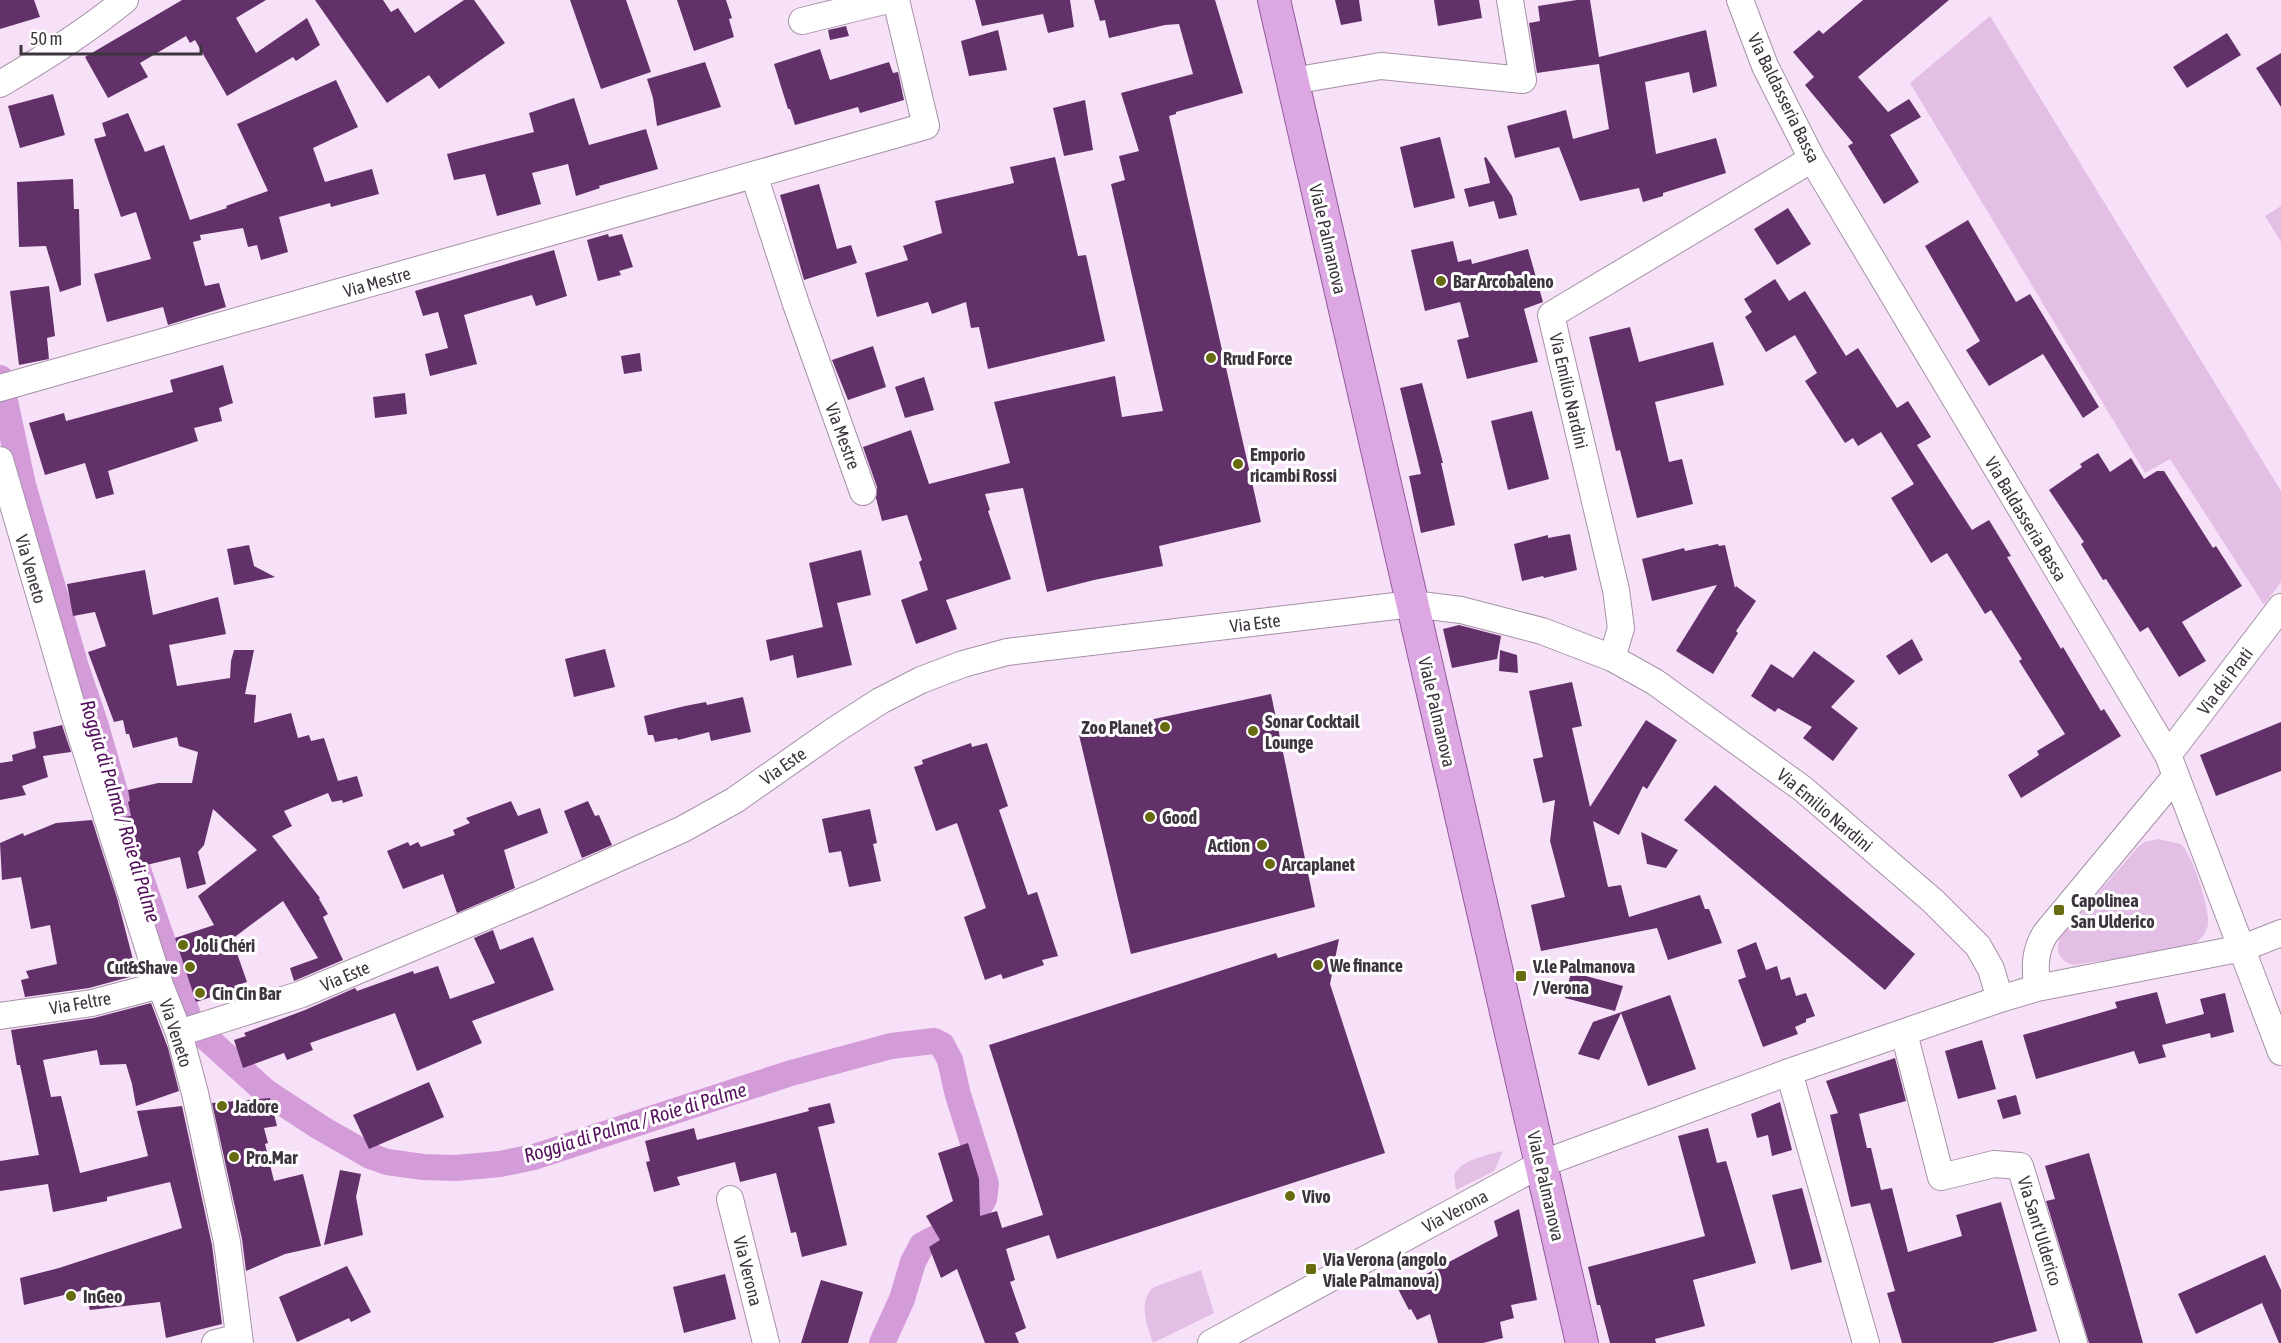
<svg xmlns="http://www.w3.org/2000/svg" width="2281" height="1343" viewBox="0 0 2281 1343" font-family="'Asap Condensed',sans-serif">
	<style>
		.green { fill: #e3bfe6 }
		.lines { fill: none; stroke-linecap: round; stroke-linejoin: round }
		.canal { stroke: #d49bd9; stroke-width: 26 }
		.building { fill: #633169 }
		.minor-casing { stroke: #a591a7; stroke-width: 28 }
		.major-casing { stroke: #95599c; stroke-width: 34 }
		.minor { stroke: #fff; stroke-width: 26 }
		.major { stroke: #dca7e2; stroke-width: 32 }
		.poi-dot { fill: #666c0f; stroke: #fff; stroke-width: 2 }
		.labels { text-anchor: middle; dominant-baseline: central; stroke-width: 6; stroke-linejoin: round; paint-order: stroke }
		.street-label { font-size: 18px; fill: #3d353e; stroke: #fff }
		.poi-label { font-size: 18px; font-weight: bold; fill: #3d353e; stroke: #fff; text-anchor: start }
		.water-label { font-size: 20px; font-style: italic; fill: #56115e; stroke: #fff }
	</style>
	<rect width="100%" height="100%" fill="#f7e1f9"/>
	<path class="green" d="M1990,16L2281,491V582L2264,605L2170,459L2145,473L1910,83Z
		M2281,206V242L2265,216Z
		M2158,839L2181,844C2193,856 2210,908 2208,925C2206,935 2196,945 2186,948L2074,965C2059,961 2054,950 2061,936L2139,846L2145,842Z
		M1503,1151L1494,1171L1456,1190L1454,1176C1459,1160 1487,1155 1503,1151Z
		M1201,1270L1214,1313L1153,1343C1147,1324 1137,1302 1154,1287Z"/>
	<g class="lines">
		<path class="canal" d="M0,378L23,485L76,667L96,726L133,855L191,1024L266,1092L321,1128L370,1156L387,1162L423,1167L456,1168L500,1164L534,1157L791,1073L891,1046L934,1041L942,1045L950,1060L958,1095L986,1184L984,1199L975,1214L955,1228L922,1245L913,1262L902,1299L882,1343"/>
	</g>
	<path class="building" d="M0,0H34L40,17L0,29Z
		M182,0H266L236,18L256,53L307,18L320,45L296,61L293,57L227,96L195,40L190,43L186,36L140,63L148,77L108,98L85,57Z
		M315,0H383L391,12L398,8L415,33L464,0H474L505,43L439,89L429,75L387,103Z
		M570,0H626L651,72L601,89Z
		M677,0H726L732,18L729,19L734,37L694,51Z
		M975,0H1070L1074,27L1048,33L1043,14L982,26Z
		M1094,0H1215L1243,93L1176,112V114L1169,116L1261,522L1159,546L1163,566L1094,580L1047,592L1023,488L985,494L990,510L988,511L1011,579L946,600L957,629L916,644L901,600L928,590L919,562L922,560L907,515L882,521L876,498L877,487L863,447L911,430L929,484L1010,463L994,402L1115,376L1122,417L1163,411L1111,184L1125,180L1119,156L1139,151L1121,93L1193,74L1179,24L1165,25L1109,38L1105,20L1100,21Z
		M1335,0H1359L1362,21L1341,25Z
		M1434,0H1479L1482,18L1438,26Z
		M1577,0H1590L1599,57L1706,30L1717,86L1693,93L1689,72L1645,82L1656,154L1716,138L1726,173L1663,193V196L1643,202L1639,188L1580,201L1559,147L1515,158L1507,126L1566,110L1573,139L1609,129L1599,64L1537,73L1529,23L1540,21L1538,6Z
		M1863,0H1949L1858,77L1888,112L1909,99L1921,117L1890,135L1919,182L1884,204L1848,146L1853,143L1805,85L1814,77L1793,52L1819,30L1823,34Z
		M846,26L849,36L830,40L828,30Z
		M998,30L1007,70L969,76L961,41Z
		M2227,33L2241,55L2187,88L2173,67Z
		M820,49L830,80L889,62L893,73L898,72L904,100L860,113L858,107L795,125L790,109H788L774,64Z
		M2281,53V107L2256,68Z
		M705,62L721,107L657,126L653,98L647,79Z
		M336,80L358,127L313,148L325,182L372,169L379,194L331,207L330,203L279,217L288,252L261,260L257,245L248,247L243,228L200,235L201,240L193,242L205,286L219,283L226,307L168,325L163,307L107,322L94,274L151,259L136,212L121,217L94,139L106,136L102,123L128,113L145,152L164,145L190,220L227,208L226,206L268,191L237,124Z
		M53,94L65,135L20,148L8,106Z
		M574,98L589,145L646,129L658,169L599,186L600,188L576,196L568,164L532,173L541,204L497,216L485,174L454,180L447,154L534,132L529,113Z
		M1085,100L1093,150L1064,156L1053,108Z
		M1440,137L1455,198L1414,208L1400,147Z
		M1055,157L1078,256L1086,255L1105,341L988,369L979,327L971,328L966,302L932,314L928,302L877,317L865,273L908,260L903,246L942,233L935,201L1014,183L1010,167Z
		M1486,157L1512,196L1517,215L1499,219L1494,201L1469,207L1464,189L1490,183L1484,158Z
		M73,179L74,209H79L81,285L60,292L46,246L19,247L17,182Z
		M819,184L837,249L851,245L857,263L804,280L780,195Z
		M1788,208L1811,244L1777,265L1754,229Z
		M1968,220L2016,302L2030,294L2099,407L2083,418L2043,354L1989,386L1966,350L1980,341L1925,246Z
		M608,234L609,237L622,234L633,267L619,271L621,275L598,281L587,240Z
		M1453,241L1458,262L1471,259L1472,264L1528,249L1543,302L1524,309L1538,362L1467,379L1457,340L1469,337L1460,302L1425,311L1411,250Z
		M554,250L567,296L536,306L532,295L464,315L477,364L430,376L425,354L448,348L438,312L423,316L415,291Z
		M1775,279L1789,301L1805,291L1846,356L1858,348L1897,408L1908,401L1931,437L1917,445L1972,530L1989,520L2011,556L2007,557L2061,649L2063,647L2101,711L2104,709L2121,736L2021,798L2008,775L2039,755L2037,751L2065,734L2019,661L2022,659L1991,610L1985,614L1947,553L1931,563L1891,498L1914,484L1881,432L1858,446L1853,438L1845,443L1805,381L1817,373L1795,335L1766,352L1745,317L1752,312L1744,299Z
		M49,286L55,336L47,338L49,359L19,365L10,291Z
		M1630,327L1639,362L1713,342L1724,385L1655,402L1669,462L1682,459L1693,504L1637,518L1620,450L1616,451L1589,337Z
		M873,346L886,387L848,400L832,360Z
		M640,353L642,371L624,374L621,356Z
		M223,365L233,403L219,408L222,421L194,428L198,441L108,471L114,494L96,499L85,463L45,475L29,423L64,413L66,421L173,392L170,380Z
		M924,377L934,410L905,418L895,387Z
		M1422,383L1443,463H1441L1455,525L1421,533L1409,476L1421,474L1400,388Z
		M405,393L407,414L375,418L373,397Z
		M1532,411L1549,479L1508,490L1491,421Z
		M2098,453L2110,472L2131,458L2144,479L2157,471H2164L2213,548L2216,546L2242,586L2182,622L2206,661L2179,677L2148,627L2140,632L2106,579L2103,580L2081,544L2084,542L2049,490L2082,467L2080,464Z
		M1570,534L1577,570L1544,578L1543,576L1522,581L1514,544L1548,535V538Z
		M1718,544L1719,546L1725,545L1735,588L1736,586L1756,601L1736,631L1738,633L1713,674L1676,651L1717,585L1652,601L1642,559L1684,548L1685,551Z
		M249,545L254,566L275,577L234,585L227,549Z
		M861,550L871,595L837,603L852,665L797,678L793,655L770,661L766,640L823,627L809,563Z
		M145,570L153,615L218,597L226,634L169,645L177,686L230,678L231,661L234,650H254L245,694L256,695L254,723L291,713L298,738L309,735L311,741L324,738L338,781L357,776L363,796L343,803L342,800L332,802L328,793L284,811L292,826L272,836L320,898L319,899L328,914L323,917L343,960L294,981L290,968L318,958L283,901L232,939L247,982L234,986L236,989L196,1002L175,938L214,925L198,896L257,850L213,809L204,845L198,852L206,884L187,889L180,857L138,867L123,817L131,816L128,802L130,801L128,790L158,783H192L198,752L179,746L177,737L133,748L129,734H126L123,720L114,722L88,652L106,646L95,612L73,616L67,584Z
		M1459,625L1501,636L1497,659L1452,668L1443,629Z
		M1912,639L1923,660L1899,675L1886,656Z
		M605,649L615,687L574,697L565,659Z
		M1500,650L1517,655L1518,673L1499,671Z
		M1814,651L1855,681L1831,707L1858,728L1833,761L1803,738L1812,727L1778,708L1775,712L1751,696L1771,664L1793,678Z
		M1572,682L1582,726L1572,728L1590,807L1646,720L1677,740L1647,789L1643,786L1619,835L1593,821L1608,887L1621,885L1629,917L1700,895L1705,909H1709L1722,943L1668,960L1657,928L1541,951L1531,905L1565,897L1550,841L1555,800L1543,803L1533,759L1543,757L1529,691Z
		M1271,694L1315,907L1131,954L1079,735Z
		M743,697L751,732L711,741L709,732L678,740L677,738L655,742L653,735H648L644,716L685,706L706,702L707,705Z
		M2281,722V771L2216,796L2200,755Z
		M62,725L71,752L43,756L48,777L22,786L26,795L0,800V763L13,761L12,755L36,748L33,732Z
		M971,743L972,747L987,743L1008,806L999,810L1028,895L1037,892L1058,956L1042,960L1044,965L1003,979L1001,974L985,980L964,917L986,908L957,823L936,831L914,767L923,764L922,760Z
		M1715,785L1915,954L1885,990L1684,820Z
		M511,801L518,816L540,808L548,833L504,850L515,888L457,913L443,874L403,889L387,851L408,842L410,846L418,842L421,847L455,835L453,830L470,823L466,818Z
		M588,801L595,816L599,815L612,845L582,858L564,811Z
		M870,809L877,843L873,844L881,881L849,887L841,851L829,853L822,819Z
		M92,820L117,898L137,975L89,988L25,997L21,980L29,978L26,971L57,964L50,925L31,929L21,877L2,880L0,843L23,833L24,836L56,823Z
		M1641,832L1678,850L1666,868L1647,864Z
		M493,930L500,950L533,937L554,990L472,1021L482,1043L417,1071L395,1013L310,1043L313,1050L287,1060L284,1053L243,1068L234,1040L246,1036L244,1033L305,1010L355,988L357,991L413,971L414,974L438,966L450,999L495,983L474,938Z
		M1339,939L1330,984L1385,1153L1057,1259L1049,1235L1006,1249L1015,1280L1010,1282L1026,1328L1015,1333L1019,1343H985L957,1269L941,1278L929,1247L940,1240L926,1216L953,1201L938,1153L968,1143L979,1179L980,1216L997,1211L1002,1228L1043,1215L989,1045L1276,953L1278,958Z
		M1756,942L1766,970L1777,966L1781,980L1790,977L1796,996L1806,993L1815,1016L1806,1019V1022L1795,1027L1798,1034L1763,1047L1738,980L1746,977L1737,950Z
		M1571,972L1623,986L1615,1011L1565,998Z
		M2157,992L2166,1024L2204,1014L2200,999L2225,993L2234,1032L2211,1038L2210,1033L2162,1045L2166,1057L2139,1064L2134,1051L2036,1079L2023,1035L2117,1008L2115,1002Z
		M1670,995L1696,1069L1648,1086L1621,1013L1599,1060L1578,1054L1593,1022Z
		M151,1003L168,1048L179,1091L136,1106L132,1084L126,1064L100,1065L97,1050L43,1060L51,1097L61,1096L80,1173L148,1156L137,1111L182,1106L212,1245L222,1324L166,1338L160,1302L90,1310L84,1290L24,1305L20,1278L59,1268L182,1228L170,1182L107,1197V1201L53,1212L48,1184L0,1191V1161L39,1155L20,1065H17L11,1030L94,1018Z
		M1982,1040L1996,1089L1958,1099L1945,1051Z
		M1895,1058L1906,1101L1859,1114L1867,1148H1871L1881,1190L1892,1188L1908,1252L1962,1236L1956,1215L2001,1202L2037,1331L1992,1343H1902L1887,1293L1895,1291L1870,1203L1851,1207L1830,1115L1838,1113L1826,1081Z
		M429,1082L444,1117L369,1149L353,1115Z
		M2016,1095L2021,1114L2003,1119L1997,1100Z
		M270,1098L277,1126L264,1128L268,1143L265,1144L274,1181L303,1174L321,1246L285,1254L246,1271L242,1239L212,1103Z
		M1780,1102L1792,1150L1772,1156L1768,1135L1757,1138L1751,1114Z
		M830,1103L835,1123L818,1127L847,1245L802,1257L796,1232L791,1233L776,1173L740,1182L735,1162L677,1177L680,1185L654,1192L646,1162L650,1161L645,1141L694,1128L697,1140L809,1111L808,1108Z
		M1708,1128L1717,1163L1726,1161L1756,1263L1693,1280L1705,1326L1655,1339L1656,1343H1610L1600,1305H1597L1588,1267L1705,1236L1678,1136Z
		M2089,1153L2120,1261L2143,1343H2089L2046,1201L2055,1199L2045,1166Z
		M340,1170L361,1174L356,1197L363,1235L324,1245Z
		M1802,1188L1822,1262L1791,1270L1772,1195Z
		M1519,1209L1537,1300L1511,1305L1514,1318L1500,1322L1503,1338L1483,1343H1438L1430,1314L1417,1320L1411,1309L1409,1310L1398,1289L1498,1236L1494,1221Z
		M2265,1255L2281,1290V1343H2279L2262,1303L2196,1334L2178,1294Z
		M347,1266L371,1312L351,1322L349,1318L297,1342L279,1297Z
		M725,1274L736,1319L684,1333L673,1287Z
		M821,1280L863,1292L848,1343H801Z"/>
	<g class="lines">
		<g class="minor-casing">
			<path id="minor" d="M1740,0L1765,66L1812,159L2168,755L2281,1052
				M802,21L888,0
				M1292,81L1381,66L1523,80L1510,0
				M0,84C43,59 86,32 125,0
				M754,175L796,304L863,492
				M0,388L926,126L896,0
				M0,460L74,713L160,985L179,1033L195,1093L227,1242L240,1343
				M1612,658L1621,628L1616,590L1551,315L1812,159
				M2168,755L2281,607
				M2037,988C2035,968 2034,952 2045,934L2176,776
				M0,1016L92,1003L160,985
				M179,1033L302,994L537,895L683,829L735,800L835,730L880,701L921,680L963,664L1007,652L1412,604L1461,610L1542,631L1612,658L1655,682L1803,789L1933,901L1978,946L1991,969L2000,999
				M1904,1033L1941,1177L1994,1164L2020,1166L2074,1343
				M1789,1072L1866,1343
				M730,1199L766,1343
				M215,1343L239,1337
				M1211,1343L1541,1164L1789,1072L2000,999L2037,988L2243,948L2281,933"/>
		</g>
		<g class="major-casing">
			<path id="major" d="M1274,0L1582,1343"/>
		</g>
		<use href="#minor" class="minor"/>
		<use href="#major" class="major"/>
	</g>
	<g class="poi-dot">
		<circle cx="1441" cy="281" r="6"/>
		<circle cx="1211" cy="358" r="6"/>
		<circle cx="1238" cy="464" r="6"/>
		<circle cx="1165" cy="727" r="6"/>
		<circle cx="1253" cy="731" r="6"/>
		<circle cx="1150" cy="817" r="6"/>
		<circle cx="1262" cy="845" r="6"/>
		<circle cx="1270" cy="864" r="6"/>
		<rect x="2053" y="904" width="12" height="12" rx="3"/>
		<circle cx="183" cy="945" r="6"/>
		<circle cx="1318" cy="965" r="6"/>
		<circle cx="190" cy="967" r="6"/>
		<rect x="1515" y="970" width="12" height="12" rx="3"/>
		<circle cx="200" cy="993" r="6"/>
		<circle cx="222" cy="1106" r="6"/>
		<circle cx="234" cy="1157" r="6"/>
		<circle cx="1290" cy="1196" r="6"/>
		<rect x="1305" y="1263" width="12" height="12" rx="3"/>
		<circle cx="71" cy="1296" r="6"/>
	</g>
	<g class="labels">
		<g class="street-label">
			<text transform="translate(1784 98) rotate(64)">Via Baldasseria Bassa</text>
			<text transform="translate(1328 239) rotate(77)">Viale Palmanova</text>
			<text transform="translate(377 282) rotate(-16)">Via Mestre</text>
			<text transform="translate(1569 391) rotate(77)">Via Emilio Nardini</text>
			<text transform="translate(843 436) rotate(70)">Via Mestre</text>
			<text transform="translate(2026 519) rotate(59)">Via Baldasseria Bassa</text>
			<text transform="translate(31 569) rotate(74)">Via Veneto</text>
			<text transform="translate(1255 623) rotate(-7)">Via Este</text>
			<text transform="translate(2225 681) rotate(-53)">Via dei Prati</text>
			<text transform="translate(1437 712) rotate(77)">Viale Palmanova</text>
			<text transform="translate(783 766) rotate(-35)">Via Este</text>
			<text transform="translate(1825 810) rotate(40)">Via Emilio Nardini</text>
			<text transform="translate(345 976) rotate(-23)">Via Este</text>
			<text transform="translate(80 1003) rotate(-10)">Via Feltre</text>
			<text transform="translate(176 1033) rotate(72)">Via Veneto</text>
			<text transform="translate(1546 1186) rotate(77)">Viale Palmanova</text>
			<text transform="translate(1455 1211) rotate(-28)">Via Verona</text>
			<text transform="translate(2040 1231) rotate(73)">Via Sant'Ulderico</text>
			<text transform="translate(748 1271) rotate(76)">Via Verona</text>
		</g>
		<g class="poi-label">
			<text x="1453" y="281">Bar Arcobaleno</text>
			<text x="1223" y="358">Rrud Force</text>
			<text x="1250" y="454">Emporio<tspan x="1250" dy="21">ricambi Rossi</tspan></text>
			<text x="1265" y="721">Sonar Cocktail<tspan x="1265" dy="21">Lounge</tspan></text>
			<text x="1153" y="727" text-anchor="end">Zoo Planet</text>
			<text x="1162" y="817">Good</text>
			<text x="1250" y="845" text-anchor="end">Action</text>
			<text x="1282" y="864">Arcaplanet</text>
			<text x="2071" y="900">Capolinea<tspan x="2071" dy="21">San Ulderico</tspan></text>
			<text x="195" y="945">Joli Chéri</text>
			<text x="1330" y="965">We finance</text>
			<text x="1533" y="966">V.le Palmanova<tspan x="1533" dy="21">/ Verona</tspan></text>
			<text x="178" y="967" text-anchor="end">Cut&amp;Shave</text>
			<text x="212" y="993">Cin Cin Bar</text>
			<text x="234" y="1106">Jadore</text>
			<text x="246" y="1157">Pro.Mar</text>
			<text x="1302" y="1196">Vivo</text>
			<text x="1323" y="1259">Via Verona (angolo<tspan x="1323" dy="21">Viale Palmanova)</tspan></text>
			<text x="83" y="1296">InGeo</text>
		</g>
		<g class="water-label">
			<text transform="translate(121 811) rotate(73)">Roggia di Palma / Roie di Palme</text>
			<text transform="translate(635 1122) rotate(-17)">Roggia di Palma / Roie di Palme</text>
		</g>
	</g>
	<path d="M21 45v9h180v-9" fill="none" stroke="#3d353e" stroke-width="3"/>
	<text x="30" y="45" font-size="18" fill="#3d353e" stroke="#ffffff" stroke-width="4.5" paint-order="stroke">50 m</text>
</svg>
